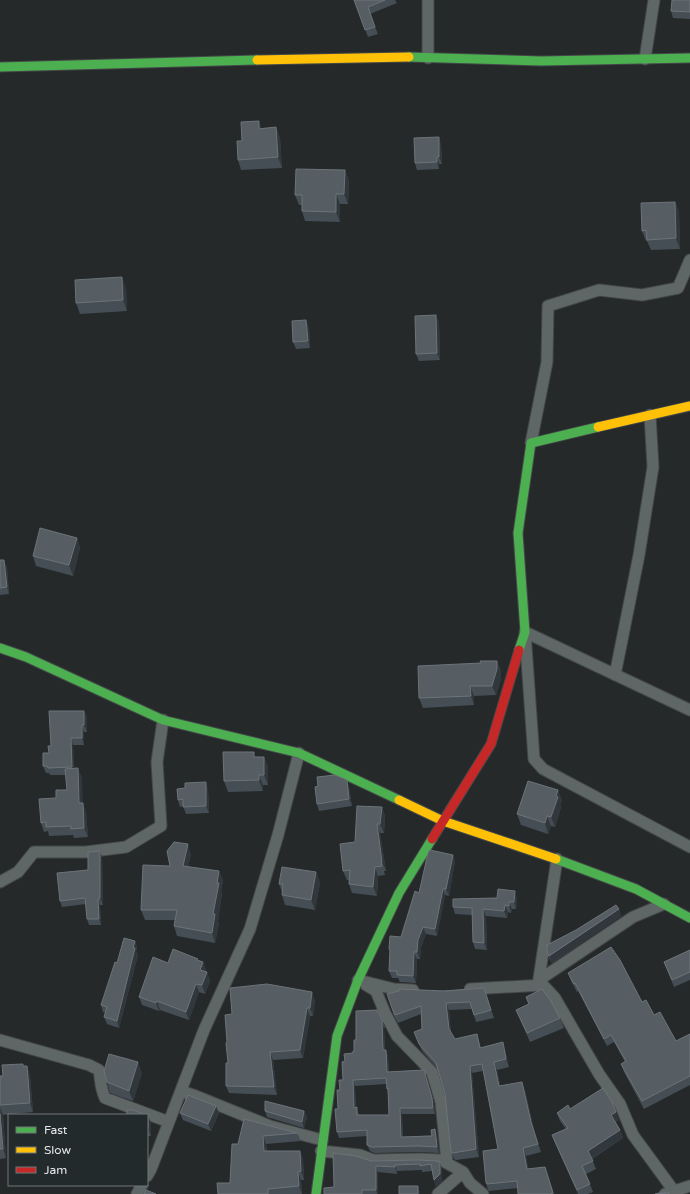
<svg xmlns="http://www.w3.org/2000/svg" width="690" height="1194" viewBox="0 0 690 1194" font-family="'Varela Round',sans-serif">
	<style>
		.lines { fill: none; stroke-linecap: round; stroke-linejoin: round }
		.street-casing { stroke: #444748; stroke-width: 13 }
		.fast-casing { stroke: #444748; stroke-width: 11 }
		.slow-casing { stroke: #444748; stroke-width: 11 }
		.jam-casing { stroke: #444748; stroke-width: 11 }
		.street { stroke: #5f6766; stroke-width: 11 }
		.fast { stroke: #4caf50; stroke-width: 9 }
		.slow { stroke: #ffc107; stroke-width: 9 }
		.jam { stroke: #c62828; stroke-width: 9 }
		.wall { fill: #454e54; fill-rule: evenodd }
		.shaded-wall { fill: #31383d }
		.building { fill: #565e64; stroke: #6c7479; fill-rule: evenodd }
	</style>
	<rect width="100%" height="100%" fill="#25292a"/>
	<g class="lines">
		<g class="street-casing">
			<path id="street" d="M428,58V0
				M645,59L654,0
				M531,443L547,362L548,306L599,290L642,295L678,288L690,260
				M615,675L639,555L653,467L650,415
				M690,710L525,632L534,759L543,769L690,847
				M0,882L18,872L34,852H86L126,847L161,826L157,762L163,720
				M358,980L394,989L413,990
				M539,980L633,917L664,904
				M366,985L376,991L385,1013L397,1036L432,1072L441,1102L447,1162
				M538,985L557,859
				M470,989L543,985L555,998L599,1074L620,1104L633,1135L674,1191L675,1194
				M0,1040L89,1065L99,1070C101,1081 100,1087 105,1098L169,1122
				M181,1091L196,1096L270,1126L322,1140
				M321,1151L360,1155L373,1160L420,1159L441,1160L463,1172L470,1183L483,1194
				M147,1176L151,1169L204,1030L250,929L278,835L299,753
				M137,1194L142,1185
				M438,1194L463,1172
				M665,1194L690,1186"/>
		</g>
		<g class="fast-casing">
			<path id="fast" d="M409,57L541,61L690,58
				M0,67L257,60
				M0,648L26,657L163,720L299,753L399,800
				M519,650L525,632L518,533L531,443L598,427
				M556,859L636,889L690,918
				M316,1194L337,1036L358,980L399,893L432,839"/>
		</g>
		<g class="slow-casing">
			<path id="slow" d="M257,60L409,57
				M598,427L690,406
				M399,800L443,821L556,859"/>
		</g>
		<g class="jam-casing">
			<path id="jam" d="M432,839L491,744L519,650"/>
		</g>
		<use href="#street" class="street"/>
		<use href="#fast" class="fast"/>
		<use href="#slow" class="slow"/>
		<use href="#jam" class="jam"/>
	</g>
	<path class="wall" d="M354,0H395L397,3L370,14L378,34L368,37Z
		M690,0V19L673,18L671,11Z
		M276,127L280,138L282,168L241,170L238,160L242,141L262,128Z
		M441,144L442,164H439V169L417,170L415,163Z
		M345,170L349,181L348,204H340V222L305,221L302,211V205H299L295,195Z
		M675,202L679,212L680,249L651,250L647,241H646L642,231Z
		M126,288L127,311L80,314L76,303Z
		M439,322L440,360L419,361L416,354Z
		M309,327L310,348L296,349L293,342Z
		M77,538L80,548L73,576L36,566L33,556Z
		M0,560L7,567L9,594L0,595Z
		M501,670V679L496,695L474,696V705L423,708L419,698Z
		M84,711L87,718V732H84V745H73L74,769L82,777V803L86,812L88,837L74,838L73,835L49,836L48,831L44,832L41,823L56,798L67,790L66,775H50L49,773H46L43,766L49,753Z
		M264,757L268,767V785H263V791L228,792L224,781Z
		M349,787L352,806L319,811L317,804Z
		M208,789L209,813L186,814L183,806L180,807L178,800Z
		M558,790L562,801L560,804L561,807L555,827L551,826L548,834L521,825L517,814Z
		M382,807L385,816L384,833H380L386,871H384L385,875L378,876L377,896L352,893L349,884V880H347L343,871L355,842Z
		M100,851L102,857L103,905H100L101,925H89L87,919L86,904L62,907L60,901L88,870Z
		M191,854L188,867L219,871L223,881L221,890L222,893L218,921L219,924L215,943L177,936L174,926L175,920H145L141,910L170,866Z
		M453,855L455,861L449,896L445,895L437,936L426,934L421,947L420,959H417L416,983L400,982L398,978H392L389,971L390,954L389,949L401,937Z
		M316,872L320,883L315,910L285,905L282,895V892L279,884Z
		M517,898L516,909H512L511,913L508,912L507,918L486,916L487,950L475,949L473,942L472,915L455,914L453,907Z
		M619,909L621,916L552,963L549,958L547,951Z
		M135,941L137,948L136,951L138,955L119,1028L107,1024L104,1017L106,1013L103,1012L101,1005L117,963Z
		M690,950V980L674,987L664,962Z
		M199,961L203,962L206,971V972H207L210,981L205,994L199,992L189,1020L160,1010L159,1011L142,1005L139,997L168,963Z
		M568,973L642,1002L676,1041L690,1034V1085L644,1109L624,1072L621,1064L625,1062L614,1042L607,1046L578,991L577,992L571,981Z
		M484,988L494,1018L476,1022L472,1009L449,1010L451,1033L455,1039L477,1034L481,1048L505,1050L509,1067L497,1070L500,1086L525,1090L534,1130L541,1152L526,1156L528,1169L545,1167L554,1194H518V1188L489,1191L488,1190L486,1183L498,1149L483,1071L472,1073L479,1157L456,1160L454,1159L451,1152L445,1094L438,1069L422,1051L414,1032L422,1029L421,1014L398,1023L394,1016L387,994Z
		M526,997L560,1018L564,1028L530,1042L520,1019L516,1010L529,1004Z
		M315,1000L313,1016H310L303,1058L273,1060L277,1095L229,1093L226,1086L228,1063L227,1042L232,1014Z
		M383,1022L385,1028H384L385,1050L388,1056L389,1072L424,1070L434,1103L435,1114H402L403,1137L437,1135L439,1153L420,1152L374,1153L370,1151L367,1145V1136L339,1138L337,1132L338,1109L340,1090L343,1080L345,1061L353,1053L356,1040ZM386,1084L388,1094L389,1115H359L356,1107L355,1086Z
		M23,1064V1066H27L30,1076L33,1112L3,1115L6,1158L0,1159V1076H3Z
		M142,1073L133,1101L110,1093L107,1082Z
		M570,1109L619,1120L615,1122L620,1130L623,1138L592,1159L596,1169L586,1174L593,1192L588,1194H578L555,1143L552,1135L566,1129L560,1121L557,1113Z
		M265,1111H304L307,1117L304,1128L267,1117Z
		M180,1113H219L211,1131L183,1120Z
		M147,1115L151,1123V1136H147Z
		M244,1119L297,1133L301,1141L266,1144L267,1151H300L303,1159L304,1180H301L302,1194H218L230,1183L238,1144Z
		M418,1160L442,1169V1181L436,1186L434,1180L432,1171L422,1172V1170L397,1171V1174L378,1172V1194H324L371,1161Z"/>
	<path class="shaded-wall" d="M259,121L263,132L259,129Z
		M276,127L280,138L282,168L278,157Z
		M439,137L441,144L442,164L439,157Z
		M437,157L439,164V169L437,162Z
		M345,170L349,181L348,204L344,194Z
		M336,194L340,204V222L336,212Z
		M675,202L679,212L680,249L676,238Z
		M122,277L126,288L127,311L123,300Z
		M436,315L439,322L440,360L437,353Z
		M306,320L309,327L310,348L308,341Z
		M77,538L80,548L73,576L69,565Z
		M4,560L7,567L9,594L7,587Z
		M497,661L501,670V679L496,695L492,686Z
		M470,686L474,696V705L471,696Z
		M84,711L87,718V732L84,725Z
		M82,725L84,732V745L82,738Z
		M71,738L73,745L75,774L72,767Z
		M264,757L268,767V785L264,775Z
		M78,768L82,777L83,812L79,803Z
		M259,775L263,785V791L259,780Z
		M347,780L349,787L352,806L349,799Z
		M206,782L208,789L209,813L206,806Z
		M558,790L562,801L560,804L561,807L555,827L551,817L556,796Z
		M83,803L86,812L88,837L84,828Z
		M382,807L385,816L384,833L380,824Z
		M547,816L551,826L548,834L545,823Z
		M377,824L380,833L386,871L382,862Z
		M188,844L191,854L186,876L183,866Z
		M100,851L102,857L103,905L100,898Z
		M453,855L455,861L449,896L446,889Z
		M375,867L378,876L377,896L373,887Z
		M219,871L223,881L221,890L222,893L218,921L219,924L215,943L212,933L213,914Z
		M316,872L320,883L315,910L311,900Z
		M443,889L445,895L437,936L435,929Z
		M515,891L517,898L516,909L514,902Z
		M98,899L100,905L101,925L99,919Z
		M509,902L512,909L511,913L509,906Z
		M505,905L508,912L507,918L504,911Z
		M483,909L486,916L487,950L484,943Z
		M619,909L621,916L552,963L549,956Z
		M423,927L426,934L421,947L420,959L417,952L418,940Z
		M135,941L137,948L136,951L138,955L119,1028L117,1021Z
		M414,952L417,959L416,983L413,976Z
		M203,962L206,971L203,978L200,970Z
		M207,972L210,981L205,994L202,985Z
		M196,984L199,992L189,1020L186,1012Z
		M484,988L487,996L494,1018L491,1010Z
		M312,992L315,1000L313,1016L310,1008Z
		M157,1001L160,1010L159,1011L156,1003Z
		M446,1003L449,1010L451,1036L449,1029Z
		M307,1008L310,1016L303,1058L300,1050Z
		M382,1022L384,1028L385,1056L383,1050Z
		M477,1034L479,1042L483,1055L480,1048Z
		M503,1042L505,1050L509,1067L506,1059Z
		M386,1050L388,1056L389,1078L387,1072Z
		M270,1052L273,1060L277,1095L274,1087Z
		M138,1062L142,1073L133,1101L129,1091Z
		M494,1062L497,1070L502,1094L499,1086Z
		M27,1066L30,1076L33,1112L30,1103Z
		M470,1066L472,1073L479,1157L476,1149Z
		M424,1070L434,1103L435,1114L433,1108Z
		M353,1080L355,1086L356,1113L354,1108Z
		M522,1082L525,1090L534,1130L541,1152L531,1122Z
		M216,1106L219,1113L211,1131L208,1124Z
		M0,1107L3,1115L6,1158L3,1149Z
		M400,1108L402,1114L403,1143L401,1137Z
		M304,1111L307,1117L304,1128L302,1122Z
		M616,1112L619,1120L614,1123L611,1115Z
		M148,1116L151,1123V1136L148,1129Z
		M435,1129L437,1135L439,1153L437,1147Z
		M620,1130L623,1138L591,1159L588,1151Z
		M263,1136L266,1144L267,1160L264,1151Z
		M523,1148L526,1156L530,1176L527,1169Z
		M300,1151L303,1159L304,1180L301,1171Z
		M440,1162L442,1169V1181L436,1186L434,1180Z
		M395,1165L397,1171V1174L395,1167Z
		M376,1166L378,1172V1194H377L376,1190Z
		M298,1172L301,1180L302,1194L299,1186Z
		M418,1186L420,1193V1194H418Z"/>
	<path class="building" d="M354,0H385L368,7L375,27L365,30Z
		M672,0H690V12L671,11Z
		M259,121V129L276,127L278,157L238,160L237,141H242L241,122Z
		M439,137V157H437V162L415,163L414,138Z
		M296,169L345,170L344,194H336V212L302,211V195H295Z
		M675,202L676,238L647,240L646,230L642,231L641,203Z
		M122,277L123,300L76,303L75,280Z
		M436,315L437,353L416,354L415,316Z
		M306,320L308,341L293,342L292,321Z
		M40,528L77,538L69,565L33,556Z
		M0,560H4L7,587L0,588Z
		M480,661H497V669L492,686H470L471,696L419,698L418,666L481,663Z
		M49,711H84V725H82V738H71L72,767L48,768L47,766H43V753H49L48,746H51Z
		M223,752H254V757H264V775H259V780L224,781Z
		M78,768L79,803H83L84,828L71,829V826L46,827V822L41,823L39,799L56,798V790H67L65,769Z
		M335,775L347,780L349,799L317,804L315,787L318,786L317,777Z
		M528,781L558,790L556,796L558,797L551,817L547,816L545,823L517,814Z
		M206,782V806L183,807V799L178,800L177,789L185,788V783Z
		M357,806L382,807L380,824H377L382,862H381L382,866L375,867L373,887L349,884L350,870L343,871L340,844L355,842Z
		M174,842L188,844L183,866L219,871L217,883H219L213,914H215L212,933L174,926L177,910H141L143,865L170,866L167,851Z
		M430,850L453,855L446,889H443L435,929L423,927L418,940L417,952H414L413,976L397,975V971H389L390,950L389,949L390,936L401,937L415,891L419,893L428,853Z
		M100,851V898L98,899L99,919H87L85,898L60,901L57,873L88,870V852Z
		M282,867L316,872L311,900L282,895L283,884H279Z
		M498,889L515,891L514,902H509V906L505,905L504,911L483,909L484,943L473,942L472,908L453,907V899L497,898Z
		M616,905L619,909L549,956L547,951V945L576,930Z
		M124,938L135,941L133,948H135L117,1021L104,1017L107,1007L101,1005L115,962L117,963Z
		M611,947L620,960L642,1002L646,1000L654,1015L660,1012L676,1041L690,1034V1076L642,1101L621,1064L626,1061L611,1035L604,1039L575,983L574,984L568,973Z
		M173,949L198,959L197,960L203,962L200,970L207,972L202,985L196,984L186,1012L157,1001L156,1003L139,997L153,957L168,963Z
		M690,950V972L672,980L664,962Z
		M267,984L312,992L310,1008H307L300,1050L270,1052L274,1087L226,1086V1063H228L226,1043L227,1042L225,1015L232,1014L230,988Z
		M484,988L491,1010L474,1015L470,1002L446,1003L449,1029L455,1039L477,1034L480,1048L503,1042L506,1059L494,1062L499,1086L522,1082L531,1122L538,1144L523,1148L527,1169L545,1167L553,1193L550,1194H518L517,1181L487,1184L486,1183L483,1151L498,1149L482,1064L470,1066L476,1149L453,1153L451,1152L445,1094L436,1063L419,1044L414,1032L422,1029L421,1006L395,1015L392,1008L387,994L399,991V989L444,991Z
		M542,989L547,996H548L560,1018L527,1033L516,1010L529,1004L526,997Z
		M377,1010L383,1022H382L383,1050H386L387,1072L424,1070L432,1098L433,1108H400L401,1137L432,1136L431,1130L435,1129L437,1147L418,1146L372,1147L367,1145V1130L337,1132L335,1109H338L337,1090H340L339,1080H343L342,1062L345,1061L344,1054L353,1053V1051H354V1040H356V1011ZM386,1078L387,1089L388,1088L389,1115H357V1107L354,1108L353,1080Z
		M109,1054L138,1062L129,1091L107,1082L104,1071Z
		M23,1064V1066H27L30,1103L0,1105V1076H3L2,1065Z
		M603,1088L612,1102L616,1112L611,1115L620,1130L588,1151L593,1161L582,1166L590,1184L577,1190L552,1135L568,1128L557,1113L568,1105L570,1109Z
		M188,1095L216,1106L208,1124L180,1113Z
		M265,1101L304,1111L302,1122L265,1111Z
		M127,1110H133L146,1115H127Z
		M0,1114L3,1149H0Z
		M147,1115L148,1116V1129H147Z
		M244,1119L297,1133L263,1136L264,1151H300L301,1171L298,1172L299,1186L268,1189V1194H218L217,1183H230L232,1144H238Z
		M333,1153L356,1156L371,1161L418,1160L437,1161L440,1162V1174L434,1180L431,1164L420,1166V1164L395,1165V1167L376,1166V1190H362V1194H324V1188L334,1187Z
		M399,1186H418V1194H399Z
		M146,1190L156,1194H144Z
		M668,1192L669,1194H655L659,1193H664Z"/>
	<rect x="8" y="1114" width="140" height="72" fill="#232a2c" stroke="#707678"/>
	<rect x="16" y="1127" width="20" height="6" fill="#4caf50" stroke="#707678"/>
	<text x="44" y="1134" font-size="12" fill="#e3e8e9">Fast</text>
	<rect x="16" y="1147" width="20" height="6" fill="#ffc107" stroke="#707678"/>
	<text x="44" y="1154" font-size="12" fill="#e3e8e9">Slow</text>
	<rect x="16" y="1167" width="20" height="6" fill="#c62828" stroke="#707678"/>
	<text x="44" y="1174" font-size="12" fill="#e3e8e9">Jam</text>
</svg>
